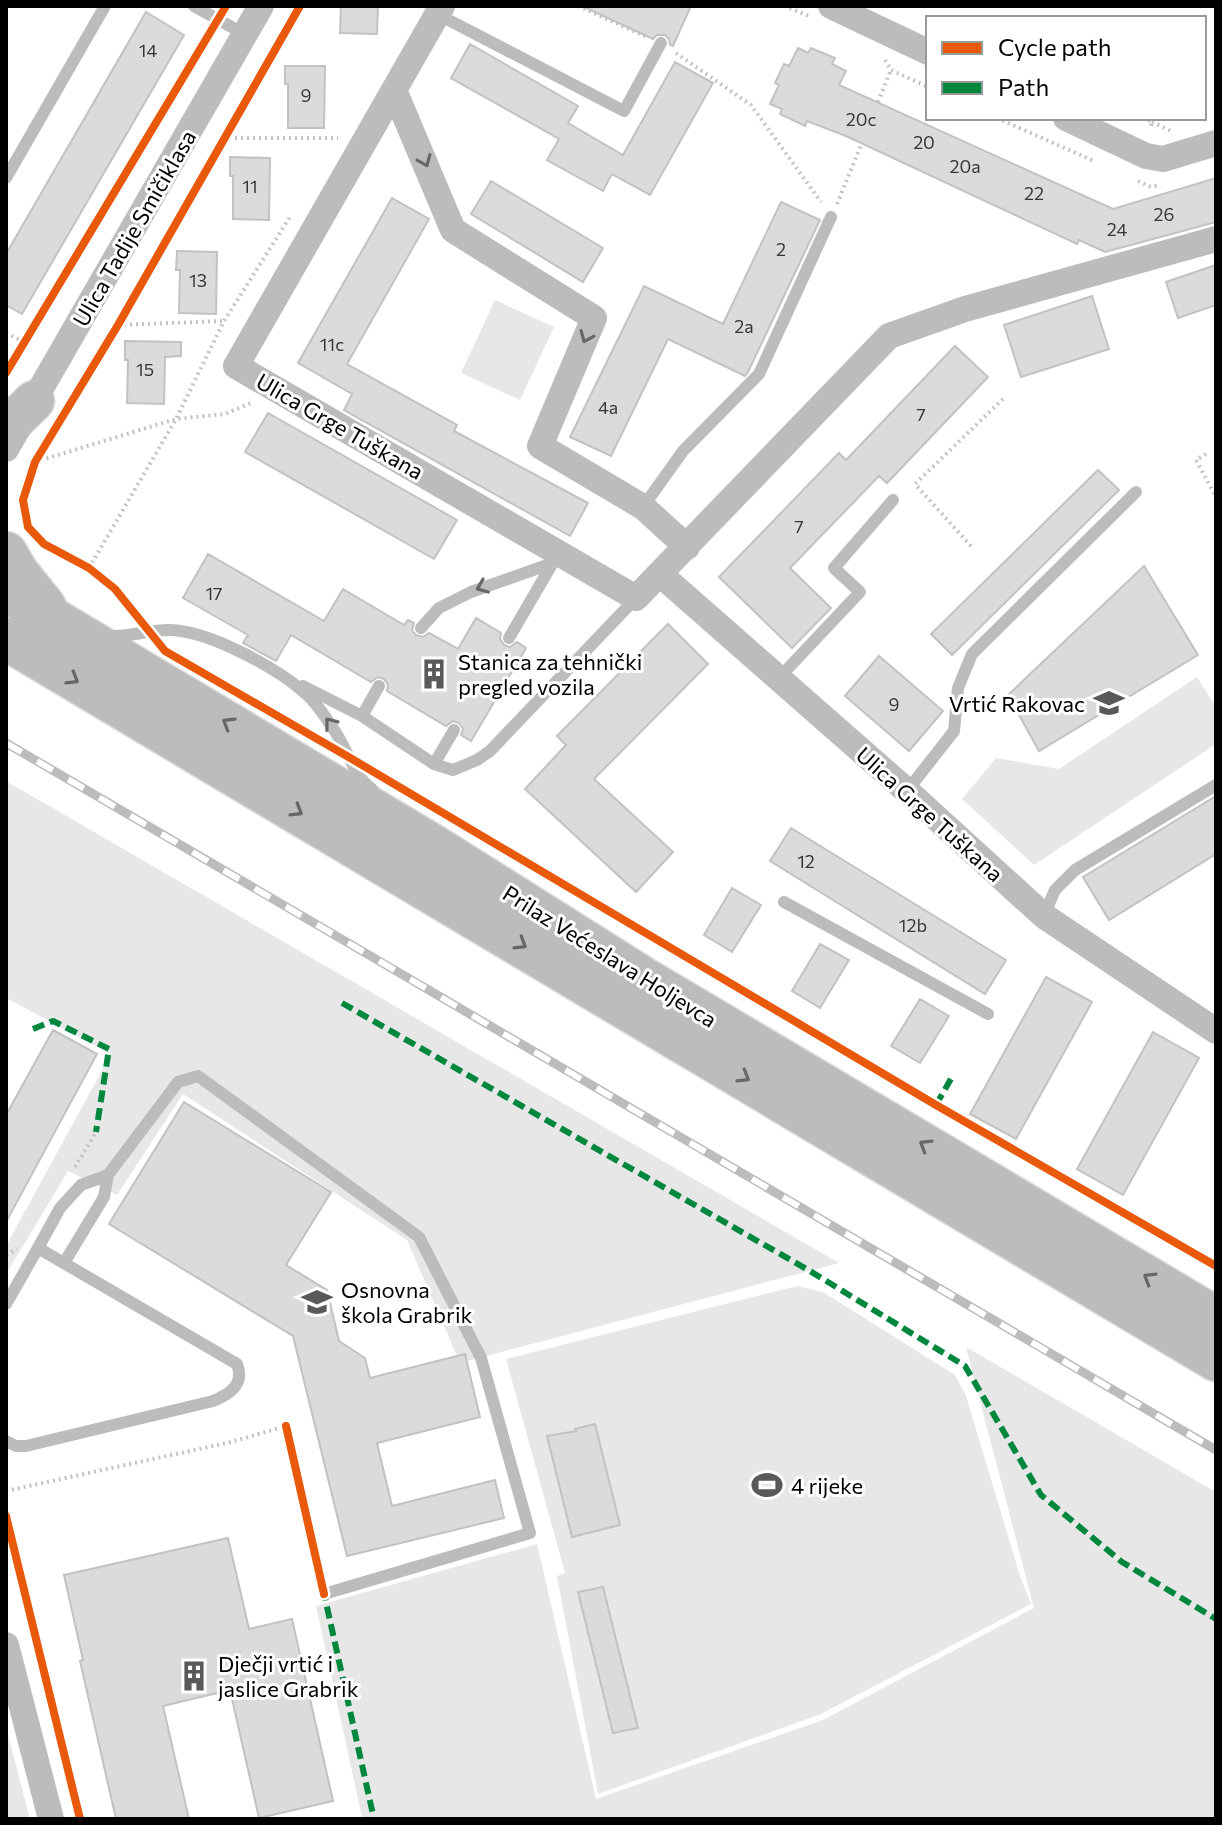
<svg xmlns="http://www.w3.org/2000/svg" width="1222" height="1825" viewBox="0 0 1222 1825" font-family="Commissioner,sans-serif">
	<style>
		.green { fill: #e7e7e7 }
		.building { fill: #dbdbdb; stroke: #c2c2c2; stroke-width: 2 }
		.lines { fill: none; stroke-linecap: round; stroke-linejoin: round }
		.primary-casing { stroke: #dbdbdb; stroke-width: 43 }
		.trunk-casing { stroke: #dbdbdb; stroke-width: 45 }
		.path { stroke: #c2c2c2; stroke-width: 4; stroke-dasharray: 2 4; stroke-linecap: butt }
		.service { stroke: #bcbcbc; stroke-width: 12 }
		.minor { stroke: #bcbcbc; stroke-width: 26 }
		.primary { stroke: #bcbcbc; stroke-width: 40 }
		.trunk { stroke: #bcbcbc; stroke-width: 42 }
		.rail-casing { stroke: #bcbcbc; stroke-width: 9 }
		.rail { stroke: #fff; stroke-width: 6; stroke-dasharray: 18; stroke-linecap: butt }
		.quiet { stroke: #00873e; stroke-width: 6; stroke-dasharray: 12 6; stroke-linecap: butt }
		.cycleway-casing { stroke: #fff; stroke-width: 13 }
		.cycleway { stroke: #e8590c; stroke-width: 8 }
		.oneway { stroke: #676767 }
		.labels { text-anchor: middle; dominant-baseline: central; stroke-width: 6; stroke-linejoin: round; paint-order: stroke }
		.number-label { font-size: 18px; fill: #373737 }
		.street-label { font-size: 22px; fill: #000; stroke: #fff }
		.poi-label { font-size: 22px; fill: #000; stroke: #fff; text-anchor: start }
	</style>
	<rect width="100%" height="100%" fill="#fff"/>
	<path class="green" d="M495,300L554,327L520,400L461,373Z
		M1197,677L1216,707V744L1034,865L962,799L996,758L1059,769Z
		M6,781L839,1263L460,1363L407,1240L183,1094L117,1195L68,1171L6,1274V1246L111,1054L6,998Z
		M797,1286L823,1292L955,1375L966,1396L1020,1576L1031,1604L821,1714L598,1794L557,1576L565,1573L506,1359Z
		M966,1347L1216,1492V1819H357L362,1817L316,1606L537,1544L596,1799L823,1720L1034,1608Z
		M6,1727L30,1819H6Z"/>
	<path class="building" d="M341,6H378L377,34L340,33Z
		M582,6H691L673,46L670,45L669,39L665,35H657L653,39Z
		M146,12L184,35L22,314L6,305V254Z
		M470,44L578,106L568,123L623,155L675,62L713,83L650,195L612,174L603,191L547,160L559,139L451,78Z
		M798,48L808,53L811,48L835,58L832,64L846,71L839,85L1113,209L1216,178V222L1105,252L1079,240L1077,244L846,136L807,121L805,126L780,114L782,109L770,104L779,85L775,83L784,64L789,66Z
		M285,66H325L324,128H288V84H285Z
		M230,157L270,158L269,220L233,219V176H230Z
		M491,181L603,248L583,282L471,214Z
		M392,198L429,219L347,364L457,425L454,431L588,503L570,536L344,410L352,394L298,363Z
		M781,202L820,220L748,372L745,376L668,339L611,456L570,437L644,286L723,324Z
		M177,251L217,252L216,314L179,313L180,270H176Z
		M1216,265V305L1178,318L1166,282Z
		M1092,296L1109,349L1021,377L1004,325Z
		M125,341L181,342V356L165,357L164,404L127,403L128,360H125Z
		M955,346L988,377L887,483L879,476L790,568L831,608L792,648L719,577L839,453L846,460Z
		M268,413L457,520L434,559L245,452Z
		M1098,470L1119,490L952,655L931,634Z
		M208,554L324,621L343,589L404,625L408,620L414,623L412,630L416,635L423,637L429,633L458,649L476,618L501,633L500,639L504,645L510,647L517,642L526,648L471,741L461,735L463,729L459,723L453,721L446,726L387,691L388,685L384,679L378,677L371,682L291,635L276,661L243,643L248,635L183,598Z
		M1144,566L1198,655L1039,751L1008,695Z
		M668,624L708,664L594,779L673,852L636,892L525,789L566,745L557,736Z
		M879,656L943,711L909,751L845,696Z
		M1216,796V854L1109,920L1083,877Z
		M791,828L1006,960L985,994L770,861Z
		M732,888L761,905L732,952L704,935Z
		M820,944L849,960L820,1008L792,991Z
		M1046,977L1092,1002L1016,1139L970,1114Z
		M920,999L949,1016L920,1063L891,1046Z
		M53,1030L97,1054L6,1222V1115Z
		M1153,1032L1199,1058L1123,1195L1077,1169Z
		M184,1102L331,1192L286,1265L327,1290L339,1341L365,1358L370,1378L465,1354L480,1417L377,1443L392,1506L495,1480L504,1518L347,1556L293,1336L109,1224Z
		M595,1424L620,1525L572,1537L547,1436L576,1431L575,1429Z
		M228,1538L249,1629L292,1619L333,1801L259,1818L230,1690L163,1706L189,1819H116L80,1661L83,1660L64,1575Z
		M603,1587L638,1728L613,1733L578,1592Z"/>
	<g class="lines">
		<g class="primary-casing">
			<path id="primary" d="M6,428L34,401"/>
		</g>
		<g class="trunk-casing">
			<path id="trunk" d="M6,553L17,572L45,607
				M6,591L432,845L643,978L1216,1318
				M6,639L1216,1360"/>
		</g>
		<path class="path" d="M578,6L647,37
			M784,6L809,16
			M676,53L751,105L821,202
			M885,60L891,70L928,87
			M878,102L891,70
			M997,118L1094,161
			M1143,118L1152,122L1150,130
			M1152,122L1171,131
			M223,138H338
			M1138,181L1151,187L1160,185
			M837,204L862,143
			M118,325L223,321
			M6,333L24,342
			M1206,454L1196,460L1216,497
			M35,462L176,419L225,414L251,403
			M971,546L915,484L1003,399
			M89,568L176,419L224,321L290,217
			M75,1167L96,1132
			M6,1255L17,1249
			M6,1491L231,1442L286,1426"/>
		<path class="service" d="M194,6L244,34
			M437,14L624,111L661,43
			M6,178L105,6
			M643,507L683,451L759,374L831,217
			M421,628L439,608L471,592L553,563
			M110,636C131,637 151,629 172,630C210,632 276,667 305,693C316,702 324,715 332,727C346,745 353,776 372,789
			M509,638L555,559
			M778,679L860,592L834,568L893,500
			M303,686L362,716L434,764L453,770L477,760L490,751L636,598
			M362,716L379,686
			M434,764L454,730
			M907,791L954,731L958,688L972,654L1136,492
			M784,902L988,1014
			M1044,915L1055,890L1075,870L1216,785
			M38,1248L60,1208L81,1185L108,1175
			M64,1263L104,1197L108,1175L178,1082L198,1076L419,1237L481,1358L530,1533L324,1594
			M6,1304L38,1248L237,1364C245,1384 230,1394 213,1401L26,1446H16L6,1441"/>
		<path class="minor" d="M442,6L236,366L636,598L889,336L965,309L1216,239
			M831,6L928,52
			M394,90L453,230L594,318L540,446L643,507L687,547
			M1066,118L1146,156L1163,159L1216,143
			M6,449L261,6
			M661,575L907,791L1044,916L1216,1031
			M6,1645L51,1819"/>
		<use href="#primary" class="primary"/>
		<use href="#trunk" class="trunk"/>
		<g class="rail-casing">
			<path id="rail" d="M6,743L1216,1450"/>
		</g>
		<use href="#rail" class="rail"/>
		<path class="quiet" d="M342,1003L810,1271L965,1366L1041,1495L1122,1562L1216,1619
			M33,1029L53,1021L109,1049L96,1132
			M936,1105L952,1077
			M323,1589L374,1819"/>
		<g class="cycleway-casing">
			<path id="cycleway" d="M300,6L118,325L35,462L23,500L28,527L44,544L89,568L115,589L165,651L352,759L936,1105L1216,1266
				M6,373L226,6
				M286,1426L324,1594
				M6,1516L80,1819"/>
		</g>
		<use href="#cycleway" class="cycleway"/>
	</g>
	<defs><path id="oneway-chevron" d="M-2-3.5L2.5 0L-2 3.5" fill="none" stroke-width="1.6" stroke-linecap="round" stroke-linejoin="round" transform="scale(2)"/></defs>
	<g class="oneway">
		<use href="#oneway-chevron" transform="translate(425 161) rotate(67)"/>
		<use href="#oneway-chevron" transform="translate(586 337) rotate(113)"/>
		<use href="#oneway-chevron" transform="translate(482 587) rotate(158)"/>
		<use href="#oneway-chevron" transform="translate(73 679) rotate(31)"/>
		<use href="#oneway-chevron" transform="translate(228 723) rotate(-149)"/>
		<use href="#oneway-chevron" transform="translate(330 723) rotate(-128)"/>
		<use href="#oneway-chevron" transform="translate(297 811) rotate(31)"/>
		<use href="#oneway-chevron" transform="translate(521 944) rotate(31)"/>
		<use href="#oneway-chevron" transform="translate(744 1077) rotate(31)"/>
		<use href="#oneway-chevron" transform="translate(925 1145) rotate(-149)"/>
		<use href="#oneway-chevron" transform="translate(1149 1278) rotate(-149)"/>
	</g>
	<defs>
		<g id="building-bare" transform="scale(2.4)"><path d="M-4-6H4V6H1V3H-1V6H-4ZM-2.5-4.3h1.7v1.8h-1.7ZM.8-4.3h1.7v1.8H.8ZM-2.5-1h1.7V.8h-1.7ZM.8-1h1.7V.8H.8Z" fill="#595959" stroke="#fff" stroke-width="2.5" paint-order="stroke"/></g>
		<g id="school-bare" transform="scale(2.4)"><path d="M0-5L7-2L0 1L-7-2ZM-4 1L0 2.5L4 1V4Q0 6-4 4Z" fill="#595959" stroke="#fff" stroke-width="2.5" paint-order="stroke"/></g>
		<g id="stadium-bare" transform="scale(2.4)"><path d="M0-5a6.5 5 0 1 0 0 10a6.5 5 0 1 0 0-10ZM-3.5-1.8h7v3.6h-7Z" fill="#595959" stroke="#fff" stroke-width="2.5" paint-order="stroke"/></g>
	</defs>
	<g fill-rule="evenodd">
		<use href="#building-bare" x="434" y="674"/>
		<use href="#school-bare" x="1109" y="703"/>
		<use href="#school-bare" x="317" y="1302"/>
		<use href="#stadium-bare" x="767" y="1485"/>
		<use href="#building-bare" x="194" y="1676"/>
	</g>
	<g class="labels">
		<g class="number-label">
			<text x="148" y="50">14</text>
			<text x="306" y="95">9</text>
			<text x="861" y="119">20c</text>
			<text x="924" y="142">20</text>
			<text x="965" y="166">20a</text>
			<text x="250" y="186">11</text>
			<text x="1034" y="193">22</text>
			<text x="1164" y="214">26</text>
			<text x="1117" y="229">24</text>
			<text x="781" y="249">2</text>
			<text x="198" y="280">13</text>
			<text x="744" y="326">2a</text>
			<text x="332" y="344">11c</text>
			<text x="145" y="369">15</text>
			<text x="608" y="407">4a</text>
			<text x="921" y="414">7</text>
			<text x="799" y="526">7</text>
			<text x="214" y="593">17</text>
			<text x="894" y="704">9</text>
			<text x="806" y="861">12</text>
			<text x="913" y="925">12b</text>
		</g>
		<g class="street-label">
			<text transform="translate(134 228) rotate(-60)">Ulica Tadije Smičiklasa</text>
			<text transform="translate(340 426) rotate(30)">Ulica Grge Tuškana</text>
			<text transform="translate(930 814) rotate(42)">Ulica Grge Tuškana</text>
			<text transform="translate(610 956) rotate(32)">Prilaz Većeslava Holjevca</text>
		</g>
		<g class="poi-label">
			<text x="458" y="661">Stanica za tehnički<tspan x="458" dy="25">pregled vozila</tspan></text>
			<text x="1085" y="703" text-anchor="end">Vrtić Rakovac</text>
			<text x="341" y="1289">Osnovna<tspan x="341" dy="25">škola Grabrik</tspan></text>
			<text x="791" y="1485">4 rijeke</text>
			<text x="218" y="1663">Dječji vrtić i<tspan x="218" dy="25">jaslice Grabrik</tspan></text>
		</g>
	</g>
	<rect width="1222" height="1825" fill="none" stroke="#000000" stroke-width="16"/>
	<rect x="926" y="16" width="280" height="104" fill="#ffffff" stroke="#999999" stroke-width="2"/>
	<rect x="942" y="42" width="40" height="12" fill="#e8590c" stroke="#999999" stroke-width="2"/>
	<text x="998" y="56" font-size="24" fill="#000000">Cycle path</text>
	<rect x="942" y="82" width="40" height="12" fill="#00873e" stroke="#999999" stroke-width="2"/>
	<text x="998" y="96" font-size="24" fill="#000000">Path</text>
</svg>
